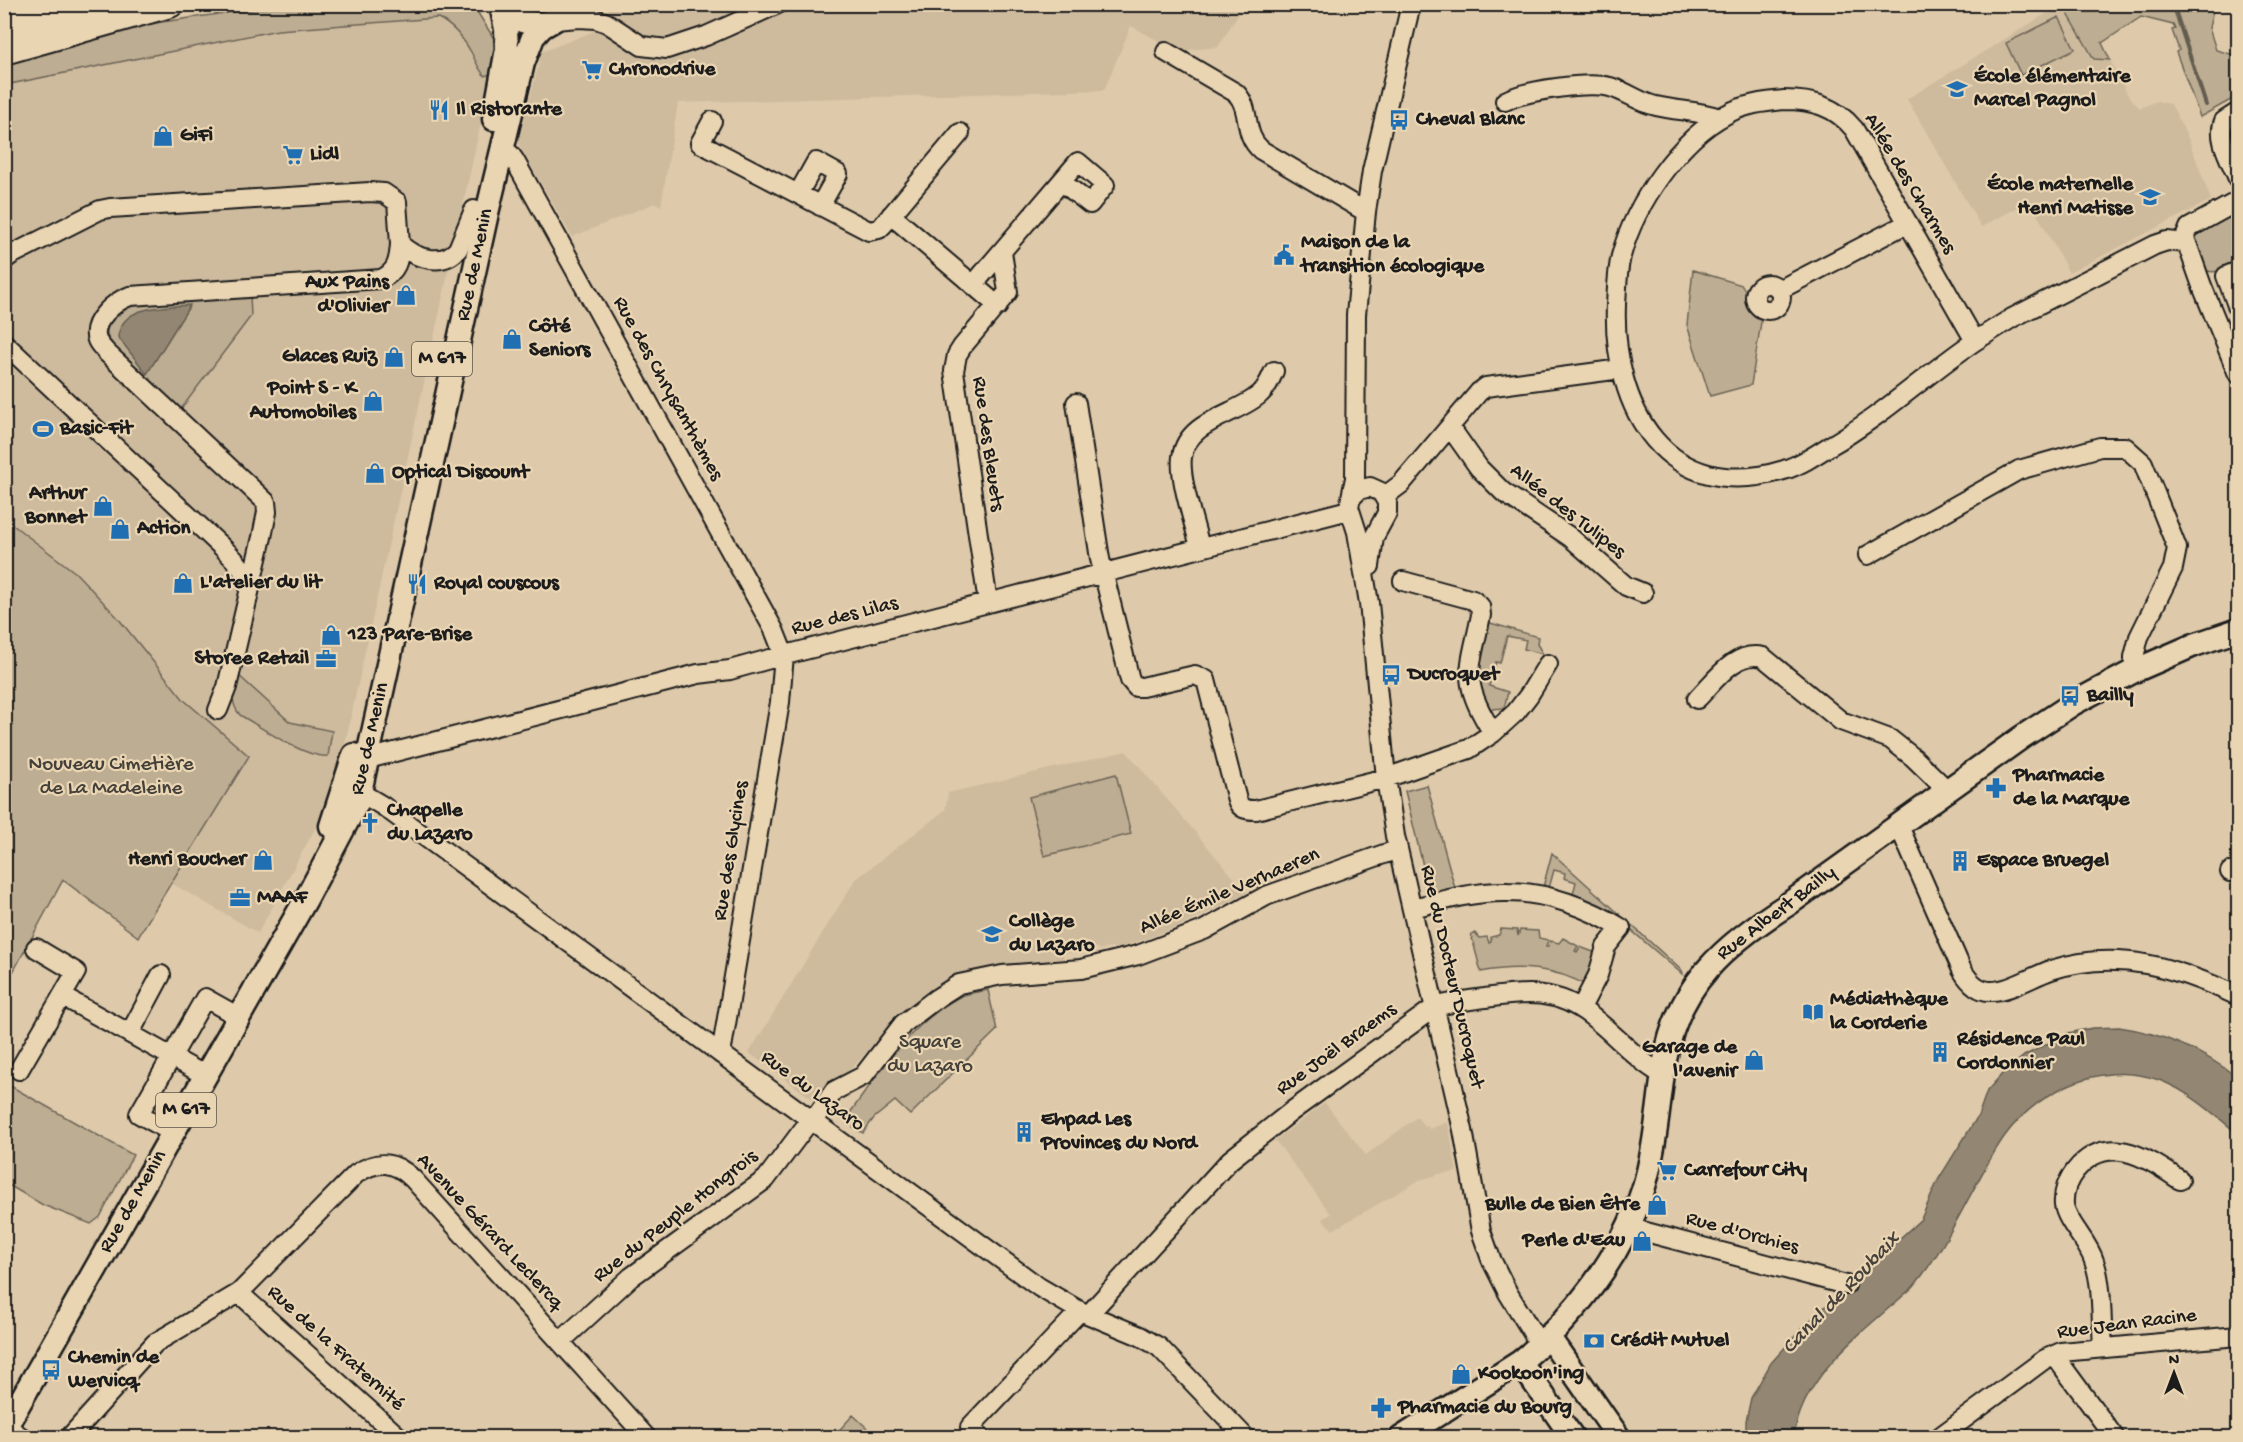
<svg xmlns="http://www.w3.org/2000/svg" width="2243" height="1442" viewBox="0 0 2243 1442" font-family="'Gochi Hand',sans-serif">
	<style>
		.built { fill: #cebb9e }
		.green { fill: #bdad92; stroke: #6c6457; stroke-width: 1.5 }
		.water { fill: #938773; stroke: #635c50; stroke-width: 1.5 }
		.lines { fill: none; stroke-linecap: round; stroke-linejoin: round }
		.stream { stroke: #635c50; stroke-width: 4 }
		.minor-casing { stroke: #1c1c1c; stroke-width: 22 }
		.major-casing { stroke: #1c1c1c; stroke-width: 27 }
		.highway-casing { stroke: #1c1c1c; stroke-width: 30 }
		.minor { stroke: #ead5b3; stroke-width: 18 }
		.major { stroke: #ead5b3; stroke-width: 22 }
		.highway { stroke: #ead5b3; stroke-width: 26 }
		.labels { text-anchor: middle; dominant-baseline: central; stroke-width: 4.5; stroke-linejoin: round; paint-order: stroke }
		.shield { fill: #ead5b3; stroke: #5a5449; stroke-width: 1.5 }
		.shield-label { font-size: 20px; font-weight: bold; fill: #1c1c1c }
		.poi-label { font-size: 21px; font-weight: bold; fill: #1c1c1c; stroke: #ead5b3; text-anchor: start }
		.street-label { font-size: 21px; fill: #1c1c1c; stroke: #ead5b3 }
		.park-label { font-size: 21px; fill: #44403a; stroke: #ead5b3 }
		.water-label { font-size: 22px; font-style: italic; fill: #46413a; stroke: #ead5b3 }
	</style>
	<rect width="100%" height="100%" fill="#decaaa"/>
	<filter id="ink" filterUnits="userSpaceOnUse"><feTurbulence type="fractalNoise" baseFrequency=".0167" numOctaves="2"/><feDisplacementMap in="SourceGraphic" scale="12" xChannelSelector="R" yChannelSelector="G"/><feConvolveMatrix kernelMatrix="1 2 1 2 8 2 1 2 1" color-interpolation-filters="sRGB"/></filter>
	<g filter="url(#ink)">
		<path class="built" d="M290,5H473L498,45L334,794L258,933L171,883L249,756L184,700L118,618L76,573L5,519L4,81Z
			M611,5H1244L1218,47L1177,51L1131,26L1104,90L678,103L661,206L655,203L572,237L518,143L542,52L592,32Z
			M2060,5H2063L2094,59L2110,60L2129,97L2140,108L2157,101L2171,104L2189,140L2211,200L2069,273L2030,201L1981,227L1907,99Z
			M1126,751L1247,893L1180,926L1121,948L1114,950L1113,947L1099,950L1098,948L1063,954L1064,960L994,965L947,980L906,1009L819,1104L749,1053L855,880L945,810L948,793Z
			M1325,1103L1366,1155L1417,1117L1425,1127L1428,1126L1429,1129L1448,1122L1457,1172L1440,1174L1420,1180L1333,1230L1322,1219L1331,1214L1275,1140Z"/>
		<path class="green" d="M283,5H473L498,45L493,73L485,76C478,69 476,61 471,52C463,38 452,25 438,18L278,30L5,85V64L148,24Z
			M2063,5H2214L2209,28L2216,50L2238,56V96L2200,117L2176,52L2179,50L2172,30L2175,29L2173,25L2141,17L2102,43L2110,60L2094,59Z
			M2059,17L2075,49L2021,75L2006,43Z
			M2234,212L2238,213V262C2226,268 2215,276 2202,269L2193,234Z
			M1693,270L1742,285L1761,322L1751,385L1710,396L1687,325Z
			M250,295L251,316L181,409L110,345L107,333L108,321L127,304Z
			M5,519L76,573L118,618L184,700L249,756L138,937L63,880L5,987Z
			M1487,622L1538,637L1537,644L1543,654L1524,649L1526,640L1507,636L1500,663L1496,662L1489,686L1508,692L1504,708L1491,709L1486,706L1479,694L1478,668Z
			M237,674L290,722L332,731L328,756C306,759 261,727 240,715C229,702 233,689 237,674Z
			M1116,774L1131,834L1044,856L1029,797Z
			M1427,785L1456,892L1431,899L1405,791Z
			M1552,853L1681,970L1682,974L1618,919L1572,898L1576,882L1564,878L1565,873L1554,870L1548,892L1542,891Z
			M1501,929L1517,930L1518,936L1520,930L1538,931L1539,938L1548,940L1546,946H1549L1550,941L1559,943L1563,938L1578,946L1575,951L1577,952L1580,947L1596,953L1587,986C1556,967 1516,965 1481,972L1471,934L1475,933L1479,938L1487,937L1489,943L1491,942V937L1499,935Z
			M988,990L997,1030L910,1115L895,1101L874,1118L863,1133L853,1127L855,1123L847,1117C880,1072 910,1023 961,996C968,993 979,992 988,990Z
			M5,1083L133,1155L100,1217L91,1224L43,1205L5,1183Z
			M853,1415L877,1437H833Z"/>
		<path class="water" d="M190,305L147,374L118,337C122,304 165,307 190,305Z
			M2119,1027C2162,1033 2204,1051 2238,1078V1134C2214,1114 2189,1091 2159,1080C2099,1058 2030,1094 1998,1146C1969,1193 1949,1244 1913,1287C1868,1328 1802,1373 1794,1437L1746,1438V1421L1751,1398L1771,1363L1805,1325L1921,1219L1938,1180L1978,1116L1987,1091L2002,1074L2024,1056L2068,1033L2093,1028Z"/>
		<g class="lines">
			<path class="stream" d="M2173,4L2206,105"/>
			<g class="minor-casing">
				<path id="minor" d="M1411,4L1372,171L1366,212L1356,315L1355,478L1349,507L1357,532L1369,603L1386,778L1395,836L1463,1130L1481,1231L1491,1259L1508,1293L1540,1345
					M554,20L579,18L596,19L607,23L642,46L667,49L706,36L778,4
					M1166,52L1236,93C1252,109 1242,134 1261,150L1366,212
					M1784,100C1812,100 1835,106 1854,129L1975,341C1925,375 1881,417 1828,447C1814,456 1800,465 1784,470C1667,506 1612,408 1616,305C1617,289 1617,272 1621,256C1635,204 1679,139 1727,114C1745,104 1764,102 1784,100Z
					M1505,101C1527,90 1586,82 1610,87C1626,91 1640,103 1656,106C1678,111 1699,111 1720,118
					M2238,112L2224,121C2216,139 2232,162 2238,179
					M712,121L700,143L869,231L879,229L883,225L960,133
					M502,150L510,154L515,161L774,630L784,655L780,702L721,1054
					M798,194L816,162L838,174L820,206
					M2238,201L2189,228L2185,238L2202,286L2238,374
					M891,215L998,306
					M4,260L11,255L100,210L110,208L370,192L384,193L397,202L400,244C415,259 443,267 458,249L474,210
					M2238,271L2226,276L2238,308
					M1755 297a13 13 0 1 1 26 0a13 13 0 1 1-26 0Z
					M973,285L1078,162L1105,185L1090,204L1062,182
					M1779,290L1908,223
					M1975,341L2012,318L2155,245L2167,241L2186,243
					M4,343L223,548C235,560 246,570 249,587
					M1076,403L1100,559L1130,680L1136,687H1142L1195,675L1206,680L1237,800C1240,809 1246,810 1256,810L1386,778L1469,749L1493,733L1516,712L1529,695L1548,664
					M1450,427L1479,468L1503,492L1570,537L1626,586L1643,593
					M1385,496L1401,484L1479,392L1486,387L1621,369
					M1351,498L1359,490L1370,487L1381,492L1387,502V513L1374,537L1370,566
					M1200,548C1195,524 1179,480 1182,457C1187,420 1237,415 1260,394C1267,388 1270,380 1274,371
					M1868,555L2019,470L2100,447H2125L2143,463L2177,548L2173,568L2139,637L2134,657V671
					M1403,581L1473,600L1480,606L1481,615C1470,671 1459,680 1493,733
					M988,603L954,371L957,355L962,347L1008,292L1002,252
					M1697,699C1715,681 1735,650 1763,657L1841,721L1890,739L1914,758L1948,791
					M218,710L227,687L262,537L267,512L266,502L106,352C103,348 99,345 97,340C90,322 115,301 130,296L381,279C397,272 399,260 400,244
					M356,762L698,674L730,670L766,660L1349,510
					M351,787L383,806L1039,1287L1080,1311L1140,1336L1159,1347L1246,1438
					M1899,826L1962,970C1968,980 1977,991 1990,991C2008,992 2033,976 2051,970C2118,948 2177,968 2238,996
					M2230,872L2238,871
					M1413,908C1444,900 1476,891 1508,892C1547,892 1589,908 1621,928L1606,947L1598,975L1581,1008
					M62,996L206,1076
					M130,1033L161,975
					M19,1070L76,972L36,948
					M813,1121L834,1091L863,1076L903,1024L937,998L959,984L1002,975L1081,969L1138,955L1204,930L1266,896L1398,849
					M173,1133L139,1114L205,998L239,1017
					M1627,1227L1846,1285
					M239,1293L400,1438
					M1089,1314L1230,1160L1292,1111L1435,1007C1452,1002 1468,1000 1485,998C1526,992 1557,989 1591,1016C1616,1035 1636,1060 1663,1075
					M560,1342L631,1277L766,1179L811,1119
					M2103,1347C2101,1321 2103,1285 2094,1261C2088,1241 2067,1223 2064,1205C2063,1192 2067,1181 2075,1171C2108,1130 2148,1159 2180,1180
					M2054,1355L2115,1438
					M4,1425L23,1438
					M69,1438L155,1343L239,1293L356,1174C378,1159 395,1161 413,1179L647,1438
					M981,1438L970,1427L1080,1311
					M1938,1438L2045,1359L2061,1352L2238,1336"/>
			</g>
			<g class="major-casing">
				<path id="major" d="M498,4C519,30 554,29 575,4
					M494,119L507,49L506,29L502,9
					M331,826L354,755
					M1548,1336L1619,1438
					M1520,1362L1573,1438
					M4,1430L306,899L358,801L487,213L523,63L533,37L542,27L554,20
					M1401,1438L1520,1362C1573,1319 1621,1257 1643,1190C1656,1148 1658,1104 1665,1060C1678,984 1726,944 1787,905L2022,737L2074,703L2134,671L2194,645L2238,630"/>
			</g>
			<g class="highway-casing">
				<path id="highway" d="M4,9L21,4
					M4,28L88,4
					M4,51L170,4"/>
			</g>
			<use href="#minor" class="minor"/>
			<use href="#major" class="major"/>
			<use href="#highway" class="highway"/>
		</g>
	</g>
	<defs>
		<g id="supermarket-bare" transform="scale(1.62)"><path d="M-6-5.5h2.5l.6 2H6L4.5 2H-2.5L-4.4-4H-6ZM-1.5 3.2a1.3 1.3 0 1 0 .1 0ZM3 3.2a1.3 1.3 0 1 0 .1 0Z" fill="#1f6fb2" stroke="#ead5b3" stroke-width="2.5" paint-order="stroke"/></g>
		<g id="school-bare" transform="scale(1.62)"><path d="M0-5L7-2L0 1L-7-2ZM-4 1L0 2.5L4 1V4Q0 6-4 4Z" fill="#1f6fb2" stroke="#ead5b3" stroke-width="2.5" paint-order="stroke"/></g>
		<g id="restaurant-bare" transform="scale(1.62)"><path d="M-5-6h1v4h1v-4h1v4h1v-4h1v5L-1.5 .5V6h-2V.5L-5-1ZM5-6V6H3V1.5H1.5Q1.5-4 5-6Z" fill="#1f6fb2" stroke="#ead5b3" stroke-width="2.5" paint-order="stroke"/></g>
		<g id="bus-bare" transform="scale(1.62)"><path d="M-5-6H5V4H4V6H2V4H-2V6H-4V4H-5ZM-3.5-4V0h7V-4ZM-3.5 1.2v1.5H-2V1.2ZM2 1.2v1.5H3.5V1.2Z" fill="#1f6fb2" stroke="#ead5b3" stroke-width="2.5" paint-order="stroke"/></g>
		<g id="shop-bare" transform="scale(1.62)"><path d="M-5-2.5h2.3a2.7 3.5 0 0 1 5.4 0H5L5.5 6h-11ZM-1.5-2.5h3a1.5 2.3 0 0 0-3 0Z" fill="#1f6fb2" stroke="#ead5b3" stroke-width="2.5" paint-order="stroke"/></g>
		<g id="civic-bare" transform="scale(1.62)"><path d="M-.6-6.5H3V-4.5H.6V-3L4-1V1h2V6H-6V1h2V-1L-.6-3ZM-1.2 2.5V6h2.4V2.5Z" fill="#1f6fb2" stroke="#ead5b3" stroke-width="2.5" paint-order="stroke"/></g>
		<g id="stadium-bare" transform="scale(1.62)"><path d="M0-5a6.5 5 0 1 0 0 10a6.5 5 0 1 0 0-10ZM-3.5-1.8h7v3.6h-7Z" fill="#1f6fb2" stroke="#ead5b3" stroke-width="2.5" paint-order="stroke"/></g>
		<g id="office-bare" transform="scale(1.62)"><path d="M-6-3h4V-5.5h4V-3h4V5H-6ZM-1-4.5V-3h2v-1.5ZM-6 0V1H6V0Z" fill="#1f6fb2" stroke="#ead5b3" stroke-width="2.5" paint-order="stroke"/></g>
		<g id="pharmacy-bare" transform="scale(1.62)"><path d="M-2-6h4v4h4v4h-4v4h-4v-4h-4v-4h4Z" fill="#1f6fb2" stroke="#ead5b3" stroke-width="2.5" paint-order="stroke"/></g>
		<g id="church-bare" transform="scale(1.62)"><path d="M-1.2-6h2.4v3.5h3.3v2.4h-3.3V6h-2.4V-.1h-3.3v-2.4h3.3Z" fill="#1f6fb2" stroke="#ead5b3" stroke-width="2.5" paint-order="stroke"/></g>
		<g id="building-bare" transform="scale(1.62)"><path d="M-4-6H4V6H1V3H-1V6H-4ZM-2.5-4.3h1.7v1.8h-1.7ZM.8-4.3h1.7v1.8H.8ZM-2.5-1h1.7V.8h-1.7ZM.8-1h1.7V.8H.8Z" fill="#1f6fb2" stroke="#ead5b3" stroke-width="2.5" paint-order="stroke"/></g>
		<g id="library-bare" transform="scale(1.62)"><path d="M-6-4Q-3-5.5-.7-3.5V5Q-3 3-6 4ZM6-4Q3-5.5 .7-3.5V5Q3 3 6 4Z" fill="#1f6fb2" stroke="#ead5b3" stroke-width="2.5" paint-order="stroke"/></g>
		<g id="bank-bare" transform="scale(1.62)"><path d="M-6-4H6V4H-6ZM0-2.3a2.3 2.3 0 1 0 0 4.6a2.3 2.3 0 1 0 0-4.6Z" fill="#1f6fb2" stroke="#ead5b3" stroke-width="2.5" paint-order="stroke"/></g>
	</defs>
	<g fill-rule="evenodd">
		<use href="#supermarket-bare" x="592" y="70"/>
		<use href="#school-bare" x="1957" y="89"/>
		<use href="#restaurant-bare" x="439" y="110"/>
		<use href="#bus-bare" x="1399" y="120"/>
		<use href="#shop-bare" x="163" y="136"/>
		<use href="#supermarket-bare" x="293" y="155"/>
		<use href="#school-bare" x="2150" y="197"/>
		<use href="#civic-bare" x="1284" y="255"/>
		<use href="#shop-bare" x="406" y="295"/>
		<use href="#shop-bare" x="512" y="339"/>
		<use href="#shop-bare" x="394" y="357"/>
		<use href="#shop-bare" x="373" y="401"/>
		<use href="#stadium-bare" x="43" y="429"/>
		<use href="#shop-bare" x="375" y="473"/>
		<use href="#shop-bare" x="103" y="506"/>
		<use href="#shop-bare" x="120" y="529"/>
		<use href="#shop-bare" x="183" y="583"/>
		<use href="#restaurant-bare" x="417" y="584"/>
		<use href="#shop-bare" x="331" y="635"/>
		<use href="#office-bare" x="326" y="659"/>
		<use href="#bus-bare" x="1391" y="675"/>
		<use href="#bus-bare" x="2070" y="696"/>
		<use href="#pharmacy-bare" x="1996" y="788"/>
		<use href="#church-bare" x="370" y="823"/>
		<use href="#shop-bare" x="263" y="860"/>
		<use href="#building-bare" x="1960" y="861"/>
		<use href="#office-bare" x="240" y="898"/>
		<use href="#school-bare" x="992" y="934"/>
		<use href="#library-bare" x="1813" y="1012"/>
		<use href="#building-bare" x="1940" y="1052"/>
		<use href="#shop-bare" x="1754" y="1060"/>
		<use href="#building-bare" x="1024" y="1132"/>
		<use href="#supermarket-bare" x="1667" y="1171"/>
		<use href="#shop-bare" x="1657" y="1205"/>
		<use href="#shop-bare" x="1642" y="1241"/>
		<use href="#bank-bare" x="1594" y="1341"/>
		<use href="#bus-bare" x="51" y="1370"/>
		<use href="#shop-bare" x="1461" y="1374"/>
		<use href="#pharmacy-bare" x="1381" y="1408"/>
	</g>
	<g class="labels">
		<g class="shield">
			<rect x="412" y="342" width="60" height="34" rx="4.5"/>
			<rect x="156" y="1093" width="60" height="34" rx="4.5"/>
		</g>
		<g class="shield-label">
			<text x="442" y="359">M 617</text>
			<text x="186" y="1110">M 617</text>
		</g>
		<g class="poi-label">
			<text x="609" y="70">Chronodrive</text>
			<text x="1974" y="77">École élémentaire<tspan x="1974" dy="24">Marcel Pagnol</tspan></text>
			<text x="456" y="110">Il Ristorante</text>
			<text x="1416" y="120">Cheval Blanc</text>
			<text x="180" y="136">GiFi</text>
			<text x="310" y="155">Lidl</text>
			<text x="2133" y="185" text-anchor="end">École maternelle<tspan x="2133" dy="24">Henri Matisse</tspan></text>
			<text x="1301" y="243">Maison de la<tspan x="1301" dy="24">transition écologique</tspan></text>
			<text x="389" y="283" text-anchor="end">Aux Pains<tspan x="389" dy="24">d'Olivier</tspan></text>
			<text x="529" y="327">Côté<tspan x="529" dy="24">Seniors</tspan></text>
			<text x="377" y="357" text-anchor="end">Glaces Ruiz</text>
			<text x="356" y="389" text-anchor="end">Point S - K<tspan x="356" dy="24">Automobiles</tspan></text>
			<text x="60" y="429">Basic-Fit</text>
			<text x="392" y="473">Optical Discount</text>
			<text x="86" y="494" text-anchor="end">Arthur<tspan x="86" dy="24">Bonnet</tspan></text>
			<text x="137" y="529">Action</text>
			<text x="200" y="583">L'atelier du lit</text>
			<text x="434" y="584">Royal couscous</text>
			<text x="348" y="635">123 Pare-Brise</text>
			<text x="309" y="659" text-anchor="end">Storee Retail</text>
			<text x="1408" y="675">Ducroquet</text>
			<text x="2087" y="696">Bailly</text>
			<text x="2013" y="776">Pharmacie<tspan x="2013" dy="24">de la Marque</tspan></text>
			<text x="387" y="811">Chapelle<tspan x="387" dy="24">du Lazaro</tspan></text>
			<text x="246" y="860" text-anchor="end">Henri Boucher</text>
			<text x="1977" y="861">Espace Bruegel</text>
			<text x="257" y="898">MAAF</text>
			<text x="1009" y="922">Collège<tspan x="1009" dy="24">du Lazaro</tspan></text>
			<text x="1830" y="1000">Médiathèque<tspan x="1830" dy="24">la Corderie</tspan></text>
			<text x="1957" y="1040">Résidence Paul<tspan x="1957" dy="24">Cordonnier</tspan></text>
			<text x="1737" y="1048" text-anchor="end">Garage de<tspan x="1737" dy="24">l'avenir</tspan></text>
			<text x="1041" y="1120">Ehpad Les<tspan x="1041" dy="24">Provinces du Nord</tspan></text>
			<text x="1684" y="1171">Carrefour City</text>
			<text x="1640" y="1205" text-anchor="end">Bulle de Bien Être</text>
			<text x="1625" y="1241" text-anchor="end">Perle d'Eau</text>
			<text x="1611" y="1341">Crédit Mutuel</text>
			<text x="68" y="1358">Chemin de<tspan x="68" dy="24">Wervicq</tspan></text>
			<text x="1478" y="1374">Kookoon'ing</text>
			<text x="1398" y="1408">Pharmacie du Bourg</text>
		</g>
		<g class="street-label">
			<text transform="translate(1909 184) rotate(59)">Allée des Charmes</text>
			<text transform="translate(476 265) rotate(-78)">Rue de Menin</text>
			<text transform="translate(667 389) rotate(61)">Rue des Chrysanthèmes</text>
			<text transform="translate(987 444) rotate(82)">Rue des Bleuets</text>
			<text transform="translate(1567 512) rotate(38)">Allée des Tulipes</text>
			<text transform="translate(845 617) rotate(-14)">Rue des Lilas</text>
			<text transform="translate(371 739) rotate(-77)">Rue de Menin</text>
			<text transform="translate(732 851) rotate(-81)">Rue des Glycines</text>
			<text transform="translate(1230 892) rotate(-23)">Allée Émile Verhaeren</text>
			<text transform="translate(1777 914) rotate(-37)">Rue Albert Bailly</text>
			<text transform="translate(1451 977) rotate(77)">Rue du Docteur Ducroquet</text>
			<text transform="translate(1337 1050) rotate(-36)">Rue Joël Braems</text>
			<text transform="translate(812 1092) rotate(36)">Rue du Lazaro</text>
			<text transform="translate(134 1202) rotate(-60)">Rue de Menin</text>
			<text transform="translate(676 1217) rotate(-38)">Rue du Peuple Hongrois</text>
			<text transform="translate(489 1232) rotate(47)">Avenue Gérard Leclercq</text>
			<text transform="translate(1742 1234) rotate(15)">Rue d'Orchies</text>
			<text transform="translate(2127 1325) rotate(-7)">Rue Jean Racine</text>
			<text transform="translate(335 1349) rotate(42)">Rue de la Fraternité</text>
		</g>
		<g class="park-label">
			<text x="111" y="765">Nouveau Cimetière<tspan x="111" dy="24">de La Madeleine</tspan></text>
			<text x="930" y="1043">Square<tspan x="930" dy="24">du Lazaro</tspan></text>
		</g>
		<g class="water-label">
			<text transform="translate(1842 1294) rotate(-46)">Canal de Roubaix</text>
		</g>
	</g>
	<rect width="2243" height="1442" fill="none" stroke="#ead5b3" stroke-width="24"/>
	<rect x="12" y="12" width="2219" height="1418" fill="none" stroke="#1c1c1c" stroke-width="2" filter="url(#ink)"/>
	<g transform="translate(2174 1373)" stroke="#ead5b3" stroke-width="4.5" paint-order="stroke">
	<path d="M0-4.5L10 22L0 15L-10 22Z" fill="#1c1c1c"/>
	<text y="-9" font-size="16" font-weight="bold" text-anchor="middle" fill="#1c1c1c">N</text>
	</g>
</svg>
